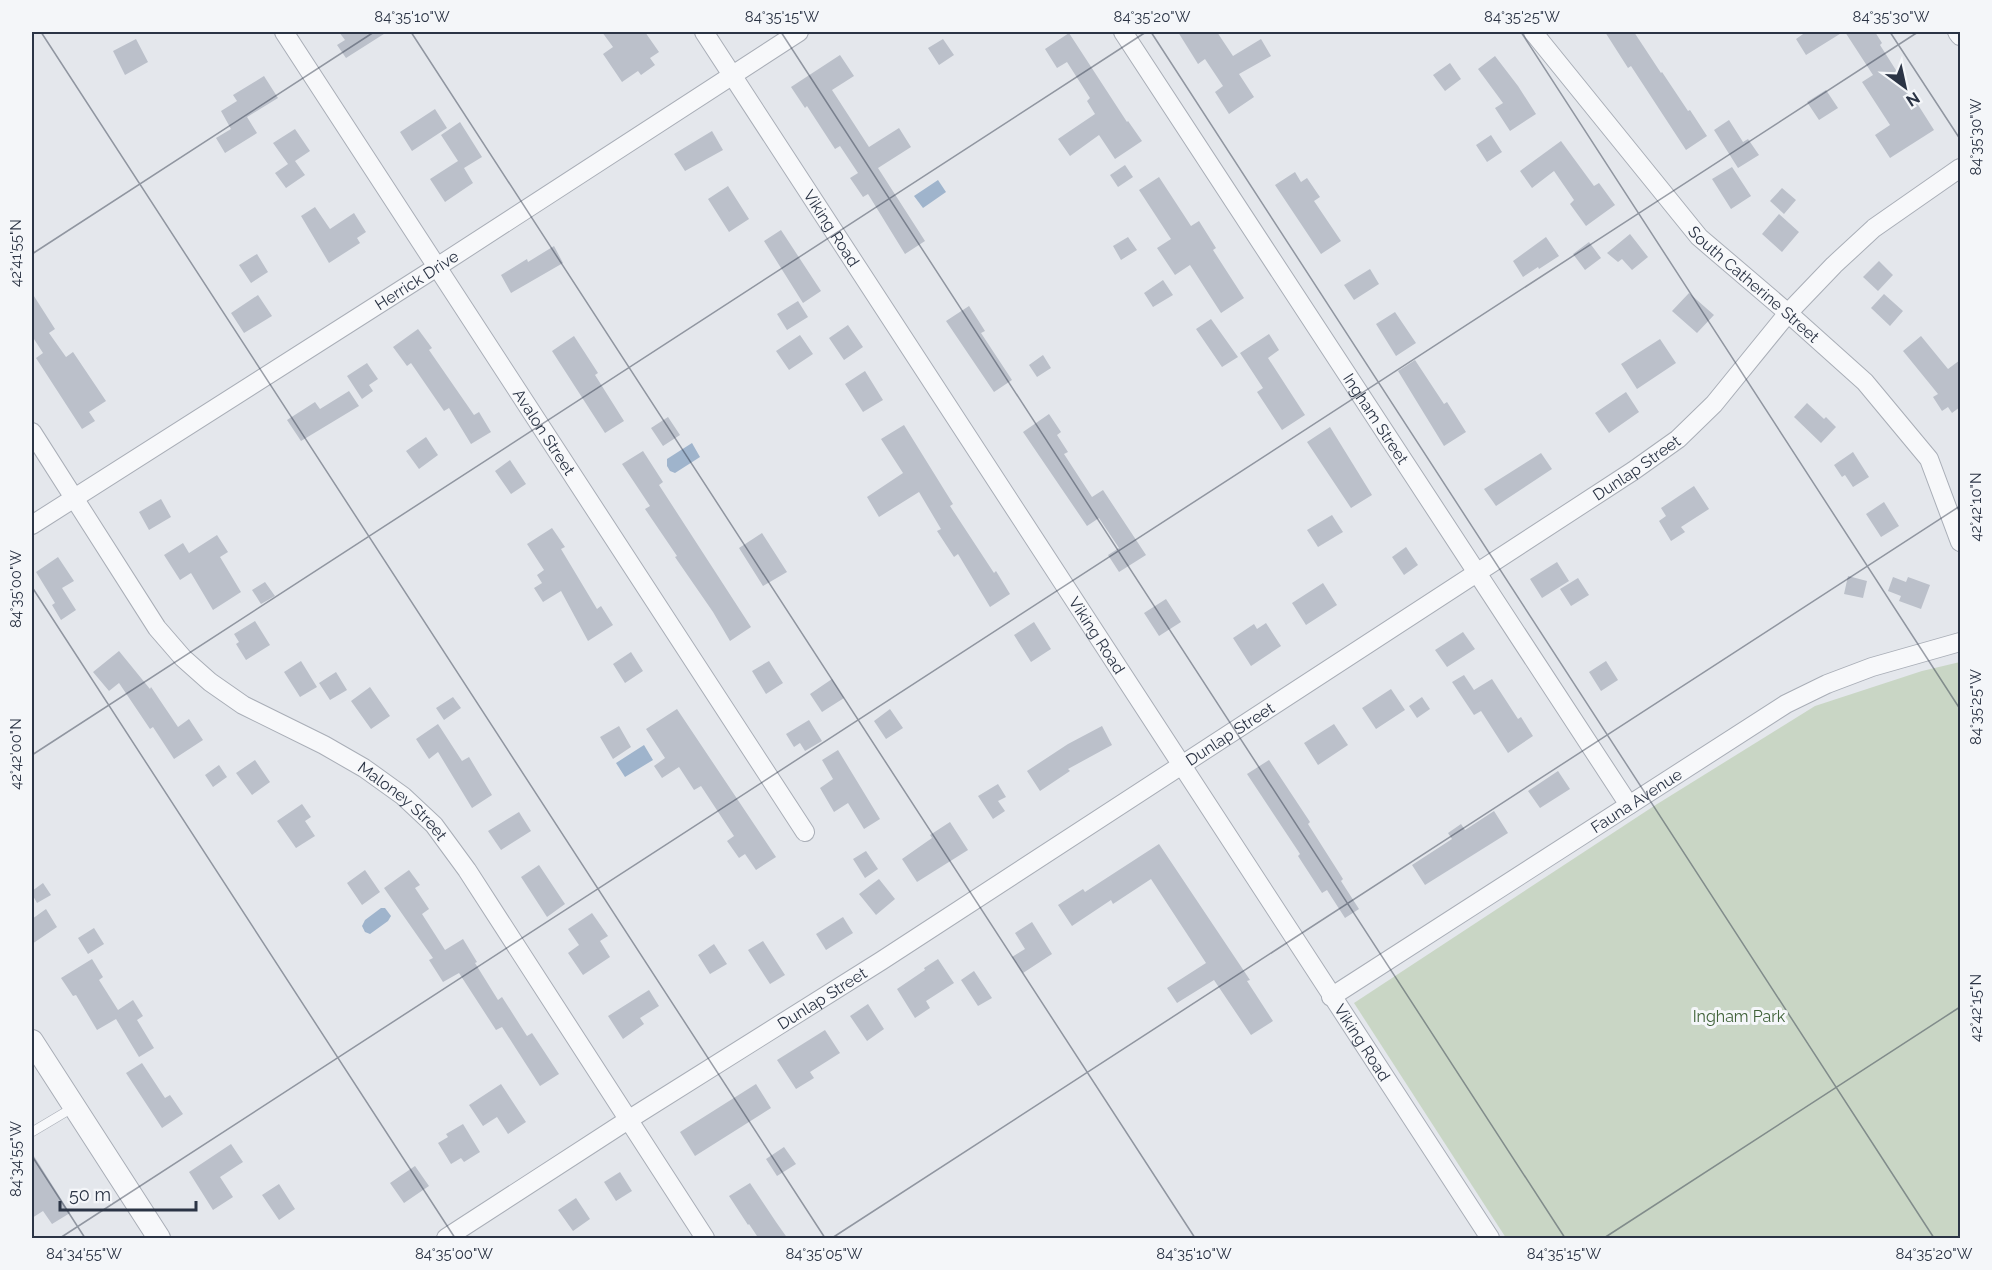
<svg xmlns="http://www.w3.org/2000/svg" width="1992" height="1270" viewBox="0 0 1992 1270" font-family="Raleway,sans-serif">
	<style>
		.green { fill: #c9d6c5 }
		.water { fill: #9fb4cc }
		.building { fill: #bbc0ca }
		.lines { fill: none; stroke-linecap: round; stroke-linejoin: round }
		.service-casing { stroke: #a9aeb7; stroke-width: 10 }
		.minor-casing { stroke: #a9aeb7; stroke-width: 20 }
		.tertiary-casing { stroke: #a9aeb7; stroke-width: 24 }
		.service { stroke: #f7f8fa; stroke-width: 9 }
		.minor { stroke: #f7f8fa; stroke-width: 18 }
		.tertiary { stroke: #f7f8fa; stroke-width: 22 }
		.ticks { fill: none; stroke: #2b3445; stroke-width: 1.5; stroke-opacity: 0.45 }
		.labels { text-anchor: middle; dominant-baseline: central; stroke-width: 6; stroke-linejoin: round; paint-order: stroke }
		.street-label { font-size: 16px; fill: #2b3445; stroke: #f4f6f9 }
		.park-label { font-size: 16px; fill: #3f6138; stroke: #f4f6f9 }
		.neatline { fill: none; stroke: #2b3445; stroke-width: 2 }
		.ticks-label { font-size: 15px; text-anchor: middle; fill: #2b3445 }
	</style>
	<rect width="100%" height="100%" fill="#e4e7ec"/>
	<path class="green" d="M1960,662V1238H1506L1354,1003L1654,806L1815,706L1922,671Z"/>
	<path class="water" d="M938,180L946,192L923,208L914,196Z
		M692,443L700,457L675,473L670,471L667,466V459Z
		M644,745L653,760L625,777L616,763Z
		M381,908H385L391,916L388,921L370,934L365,932L362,926L365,920Z"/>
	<path class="building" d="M339,32H387L346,58L337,45L345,40Z
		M602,32H645L659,52L650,58L655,65L641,75L638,71L622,82L603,54L613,47Z
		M1178,32H1217L1233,56L1261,39L1271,56L1239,74L1254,97L1229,114L1215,92L1223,86L1205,59L1198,64Z
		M1605,32H1634L1661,73L1662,72L1688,111L1690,110L1707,136L1686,150L1631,66L1628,68Z
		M1806,32H1843L1806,55L1796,39Z
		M1845,32H1875L1882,43L1880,45L1934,130L1890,158L1875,135L1890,125L1862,82L1873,75Z
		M1069,33L1127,122L1128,121L1142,141L1115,159L1099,135L1070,156L1058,139L1095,114L1087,101L1090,98L1067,62L1057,68L1045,49Z
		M136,39L148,62L125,75L113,51Z
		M943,39L954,55L939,65L928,48Z
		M840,55L854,76L832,90L869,147L899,128L911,147L878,168L925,241L905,254L868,194L863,197L850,178L858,173L840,146L835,149L807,106L805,108L791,87Z
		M1495,56L1518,86L1536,114L1510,131L1495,108L1503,103L1478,69Z
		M1450,63L1461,79L1445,91L1433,75Z
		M264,76L278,98L247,117L257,133L225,153L216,138L231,129L221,111L237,101L233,95Z
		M1826,90L1838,108L1819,120L1807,102Z
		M435,109L447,128L412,151L400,132Z
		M1729,120L1743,142L1748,139L1759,155L1738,168L1714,130Z
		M460,122L482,157L464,168L473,183L445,202L430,179L458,161L441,135Z
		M295,129L310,151L295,161L305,175L286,188L275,173L288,164L273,143Z
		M712,131L723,150L685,171L674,154Z
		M1491,135L1502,152L1487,162L1476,145Z
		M1561,141L1594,186L1599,183L1615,205L1586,226L1570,204L1574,200L1554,171L1532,188L1520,171Z
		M1125,165L1133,177L1118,187L1110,175Z
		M1732,167L1751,196L1731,209L1712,179Z
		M1295,172L1301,182L1307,178L1320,197L1314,201L1341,241L1321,254L1275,185Z
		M1159,177L1191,226L1199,221L1216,248L1213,250L1244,298L1221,313L1190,265L1175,275L1157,248L1171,239L1139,190Z
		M728,186L749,219L729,232L708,199Z
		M1782,188L1796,200L1784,214L1770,201Z
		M315,207L330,229L354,213L366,232L357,238L360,243L329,263L301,216Z
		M1779,214L1799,232L1782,252L1762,234Z
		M781,230L821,291L803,303L764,241Z
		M1630,234L1648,257L1632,270L1622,259L1618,262L1607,253Z
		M1128,237L1137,250L1121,260L1113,246Z
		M1546,237L1559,256L1539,269L1538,267L1523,277L1513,261Z
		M1589,242L1601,258L1585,270L1573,254Z
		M554,246L563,263L511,293L501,275L527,259L528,262Z
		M257,254L268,272L251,283L239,265Z
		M1879,261L1893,275L1878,291L1863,277Z
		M1370,269L1379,284L1354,300L1344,285Z
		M1163,280L1173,295L1153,307L1144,293Z
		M32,293L55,329L49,333L66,357L73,352L106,401L89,412L95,421L82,429L36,358L43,353L32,336Z
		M1689,293L1714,315L1697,333L1672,311Z
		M1884,294L1903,311L1890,326L1871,308Z
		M258,295L272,316L244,333L231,313Z
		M798,301L808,317L787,330L777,314Z
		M969,306L985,331L981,333L1012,380L994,392L946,321Z
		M1395,312L1416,343L1396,356L1376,324Z
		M1211,319L1238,357L1222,367L1196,329Z
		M848,325L863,347L844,360L829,338Z
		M418,329L432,348L429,350L474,415L479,412L491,432L471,444L449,408L444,411L411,363L407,366L393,347Z
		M1269,334L1279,350L1268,358L1305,415L1282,430L1257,392L1263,388L1240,353Z
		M800,335L813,354L789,370L776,351Z
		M574,336L598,373L595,375L624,421L605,433L552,351Z
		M1921,336L1948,369L1960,360V407L1952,413L1948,407L1942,411L1933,397L1938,394L1903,351Z
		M1660,339L1676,363L1637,389L1621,364Z
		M1043,355L1051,368L1037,377L1029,365Z
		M1415,360L1444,404L1447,402L1466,432L1444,446L1398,371Z
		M367,363L378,379L369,385L373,391L362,399L347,376Z
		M865,371L883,400L863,412L845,384Z
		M349,391L359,406L301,441L287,420L315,402L320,409Z
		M1626,392L1639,412L1609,433L1595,413Z
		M1807,403L1824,419L1826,417L1836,427L1821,443L1794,417Z
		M1049,414L1061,432L1057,435L1068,452L1064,454L1092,497L1103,490L1146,555L1119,572L1108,555L1119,548L1099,518L1087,526L1023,432Z
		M668,417L680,435L663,446L651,428Z
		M904,425L953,504L950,506L994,573L996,571L1010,594L990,607L958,554L954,557L937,531L941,529L919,492L879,517L867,497L903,473L881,439Z
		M1330,427L1372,495L1351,508L1307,442Z
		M426,437L438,455L419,469L406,451Z
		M643,451L663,482L659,485L751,627L730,641L713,612L675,557L677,556L645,509L650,506L622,464Z
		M1853,452L1869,477L1853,487L1845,475L1842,477L1834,465Z
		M1541,453L1552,469L1496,506L1484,489Z
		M510,460L526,484L511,494L495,471Z
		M1694,486L1709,509L1681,527L1685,532L1671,541L1659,521L1666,516L1661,508Z
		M161,499L171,517L149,530L139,512Z
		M1884,502L1899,526L1881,537L1866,514Z
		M1332,515L1343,532L1318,547L1307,530Z
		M552,528L565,547L561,549L597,609L601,606L613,625L588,641L561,591L543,602L534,588L542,583L537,575L544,570L527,544Z
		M762,533L787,572L763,586L739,548Z
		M217,535L228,552L220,557L241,592L213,610L191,573L180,580L164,555L183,543L189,553Z
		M1406,547L1418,565L1404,575L1392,557Z
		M58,557L74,581L62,588L76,610L61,620L52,605L55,603L36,572Z
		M1557,562L1569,581L1542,598L1530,579Z
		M1848,576L1867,581L1863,598L1844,594Z
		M1893,577L1906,582L1908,577L1930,585L1921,609L1899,601L1901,596L1888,591Z
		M1578,578L1589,595L1571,606L1560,589Z
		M265,582L275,596L261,604L252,590Z
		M1323,583L1337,605L1306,625L1292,603Z
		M1166,599L1181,622L1159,636L1144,613Z
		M255,621L270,645L246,660L236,644L239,642L234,634Z
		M1034,622L1051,649L1031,662L1014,635Z
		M1266,623L1281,646L1251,666L1233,638L1254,624L1257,629Z
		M1463,632L1475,649L1447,667L1435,650Z
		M119,651L150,689L151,687L178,727L189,719L203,740L174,759L153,727L150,729L119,683L109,691L93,672Z
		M631,652L643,671L625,683L613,664Z
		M301,661L317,687L300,697L284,672Z
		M769,661L783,683L766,694L752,671Z
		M1606,661L1618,680L1601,691L1589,672Z
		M336,672L347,690L330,700L319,683Z
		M1464,675L1474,690L1492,679L1518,719L1521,717L1533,736L1508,753L1481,711L1474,715L1452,682Z
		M832,679L844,698L822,712L810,694Z
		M370,687L390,716L371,729L351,701Z
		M1391,689L1405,710L1376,729L1362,708Z
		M453,697L461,708L444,720L436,708Z
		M1422,697L1430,709L1417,718L1409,706Z
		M677,709L776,857L756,870L745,854L739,858L727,841L734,836L701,786L694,790L679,767L662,778L654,766L665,758L646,729Z
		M890,709L903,728L886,739L874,721Z
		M809,720L822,741L805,751L800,743L794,747L786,734Z
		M438,724L462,761L469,757L492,795L472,808L438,752L429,759L416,739Z
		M1334,724L1348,745L1318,765L1304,743Z
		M619,726L631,747L613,759L600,737Z
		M1102,726L1112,745L1068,769L1070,771L1040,791L1027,771L1068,744Z
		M838,750L880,819L864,829L848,803L834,812L820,788L833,779L822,760Z
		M255,760L270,782L252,795L236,773Z
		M1269,760L1310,822L1308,824L1343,879L1341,881L1359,909L1345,918L1327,890L1322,893L1298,856L1300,854L1247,774Z
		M219,765L227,777L213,787L205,775Z
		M1558,771L1570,789L1540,808L1528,791Z
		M998,784L1006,797L998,801L1005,811L993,819L978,796Z
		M302,804L311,817L305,821L315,836L296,848L277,821Z
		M1494,811L1508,833L1425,885L1412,865L1452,839L1448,833L1461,824L1465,830Z
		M519,812L531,831L501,850L488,831Z
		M950,822L968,850L917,882L902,859L932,838L930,835Z
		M1159,844L1250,980L1247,981L1273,1021L1251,1035L1214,980L1177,1003L1167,988L1206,963L1151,879L1113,904L1111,900L1072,926L1058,905L1083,889L1085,892Z
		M866,851L878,869L865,878L853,859Z
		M539,865L565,904L547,917L521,877Z
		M365,870L380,892L362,905L347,883Z
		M409,870L420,885L415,888L429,909L422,914L445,950L463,939L477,962L475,963L498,1000L502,997L527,1036L532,1033L559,1074L540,1086L502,1027L496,1030L459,973L443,982L429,960L433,958L384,888Z
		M879,879L895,899L876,915L859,894Z
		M43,883L51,895L37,903L32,894V891Z
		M46,909L57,927L32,944V919Z
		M592,913L608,936L600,941L610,957L583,975L568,953L579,945L568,929Z
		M843,917L853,933L826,950L816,934Z
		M1032,922L1052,954L1023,973L1012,957L1025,949L1015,933Z
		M94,928L104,944L88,954L78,938Z
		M763,941L785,975L770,984L748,950Z
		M714,944L727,964L710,974L698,955Z
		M92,959L103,977L99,980L118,1010L133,1000L143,1016L137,1020L154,1048L139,1057L116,1019L97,1030L76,995L73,996L61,978Z
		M938,959L954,983L926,1001L930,1008L915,1018L897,989L925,970L924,968Z
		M974,971L992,998L978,1006L961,980Z
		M649,990L659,1006L640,1018L644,1024L623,1039L608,1016Z
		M868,1004L884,1029L867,1041L850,1016Z
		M825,1030L840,1053L810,1072L814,1078L796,1089L777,1060Z
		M142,1063L165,1098L170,1095L183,1114L162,1128L126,1073Z
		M501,1084L526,1122L508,1134L497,1117L483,1126L469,1105Z
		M756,1084L771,1108L695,1156L680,1132Z
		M463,1124L480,1152L464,1162L461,1158L451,1164L438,1143L448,1137L446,1134Z
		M231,1144L243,1162L220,1177L233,1197L213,1210L189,1172Z
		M784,1147L796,1164L777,1176L766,1159Z
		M32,1153L70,1213L52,1224L43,1211L32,1218Z
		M415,1166L429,1186L404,1203L390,1183Z
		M620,1172L632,1191L616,1201L604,1182Z
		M750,1183L776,1222L788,1239H759L749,1224L748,1225L729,1196Z
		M279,1184L295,1209L279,1220L262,1195Z
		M576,1198L590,1219L573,1231L558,1210Z"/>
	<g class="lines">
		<g class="service-casing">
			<path id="service" d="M32,1132L74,1107"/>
		</g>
		<g class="minor-casing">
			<g id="minor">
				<path id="s1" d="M284,32L805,832"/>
				<path id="s2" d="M704,32L1490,1238"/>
				<path id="s3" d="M1123,32L1629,805"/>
				<path id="s4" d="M1533,32L1699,237L1788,313L1865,382L1929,459L1960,542"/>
				<path d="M1957,32L1960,36"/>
				<path id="s5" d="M32,432L157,628L183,658L210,682L243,705L324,745L364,768L403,796L434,825L467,870L705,1238"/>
				<path id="s6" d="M32,525L437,267L799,32"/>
				<path id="s7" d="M1331,997L1786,704L1827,684L1872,667L1960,642"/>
				<path id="s8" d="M446,1238L628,1120L881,961L1633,471L1678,439L1714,404L1788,313L1834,265L1874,228L1960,168"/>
			</g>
		</g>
		<g class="tertiary-casing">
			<path id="tertiary" d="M32,1041L159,1238"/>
		</g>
		<use href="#service" class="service"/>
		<use href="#minor" class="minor"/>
		<use href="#tertiary" class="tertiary"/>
	</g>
	<path class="ticks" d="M41,32L825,1238M411,32L1195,1238M781,32L1565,1238M1151,32L1934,1238M1521,32L1960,709M1890,32L1960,139M32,254L374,32M32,587L455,1238M32,755L1146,32M32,1156L85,1238M60,1238L1918,32M832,1238L1960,506M1604,1238L1960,1007"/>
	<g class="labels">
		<g class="street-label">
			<text stroke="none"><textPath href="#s2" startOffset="234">Viking Road</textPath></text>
			<text stroke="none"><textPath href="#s6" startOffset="456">Herrick Drive</textPath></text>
			<text stroke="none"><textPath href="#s4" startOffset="336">South Catherine Street</textPath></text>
			<text stroke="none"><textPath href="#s3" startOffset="462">Ingham Street</textPath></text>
			<text stroke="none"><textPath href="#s1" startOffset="477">Avalon Street</textPath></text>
			<text stroke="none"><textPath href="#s8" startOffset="1418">Dunlap Street</textPath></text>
			<text stroke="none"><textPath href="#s2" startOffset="720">Viking Road</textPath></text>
			<text stroke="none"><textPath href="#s8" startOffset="932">Dunlap Street</textPath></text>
			<text stroke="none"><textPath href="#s7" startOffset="363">Fauna Avenue</textPath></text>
			<text stroke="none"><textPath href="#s5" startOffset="536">Maloney Street</textPath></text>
			<text stroke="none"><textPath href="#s8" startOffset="446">Dunlap Street</textPath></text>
			<text stroke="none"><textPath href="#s2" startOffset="1206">Viking Road</textPath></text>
		</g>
		<g class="park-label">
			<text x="1739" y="1016">Ingham Park</text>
		</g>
	</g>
	<rect width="1992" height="1270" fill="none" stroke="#f4f6f9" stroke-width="66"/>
	<g transform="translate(1905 87) rotate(147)" stroke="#f4f6f9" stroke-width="4.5" paint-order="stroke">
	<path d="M0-4.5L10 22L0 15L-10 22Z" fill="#2b3445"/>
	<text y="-9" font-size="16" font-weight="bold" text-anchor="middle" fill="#2b3445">N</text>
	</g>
	<path d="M60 1201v9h136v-9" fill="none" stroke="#2b3445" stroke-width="3"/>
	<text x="69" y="1201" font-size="18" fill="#2b3445" stroke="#f4f6f9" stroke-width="4.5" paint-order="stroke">50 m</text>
	<rect x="33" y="33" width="1926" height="1204" class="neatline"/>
	<g class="ticks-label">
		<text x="412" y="22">84°35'10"W</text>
		<text x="782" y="22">84°35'15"W</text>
		<text x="1152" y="22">84°35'20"W</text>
		<text x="1522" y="22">84°35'25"W</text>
		<text x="1891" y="22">84°35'30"W</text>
		<text transform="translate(1976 137) rotate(-90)" y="5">84°35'30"W</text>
		<text transform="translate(16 253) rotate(-90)" y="5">42°41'55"N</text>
		<text transform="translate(1976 507) rotate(-90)" y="5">42°42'10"N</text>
		<text transform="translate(16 589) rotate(-90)" y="5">84°35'00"W</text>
		<text transform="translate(1976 707) rotate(-90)" y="5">84°35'25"W</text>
		<text transform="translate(16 754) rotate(-90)" y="5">42°42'00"N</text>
		<text transform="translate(1976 1008) rotate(-90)" y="5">42°42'15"N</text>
		<text transform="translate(16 1159) rotate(-90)" y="5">84°34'55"W</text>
		<text x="84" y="1259">84°34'55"W</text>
		<text x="454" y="1259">84°35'00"W</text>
		<text x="824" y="1259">84°35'05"W</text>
		<text x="1194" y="1259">84°35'10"W</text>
		<text x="1564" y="1259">84°35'15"W</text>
		<text x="1934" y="1259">84°35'20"W</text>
	</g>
</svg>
